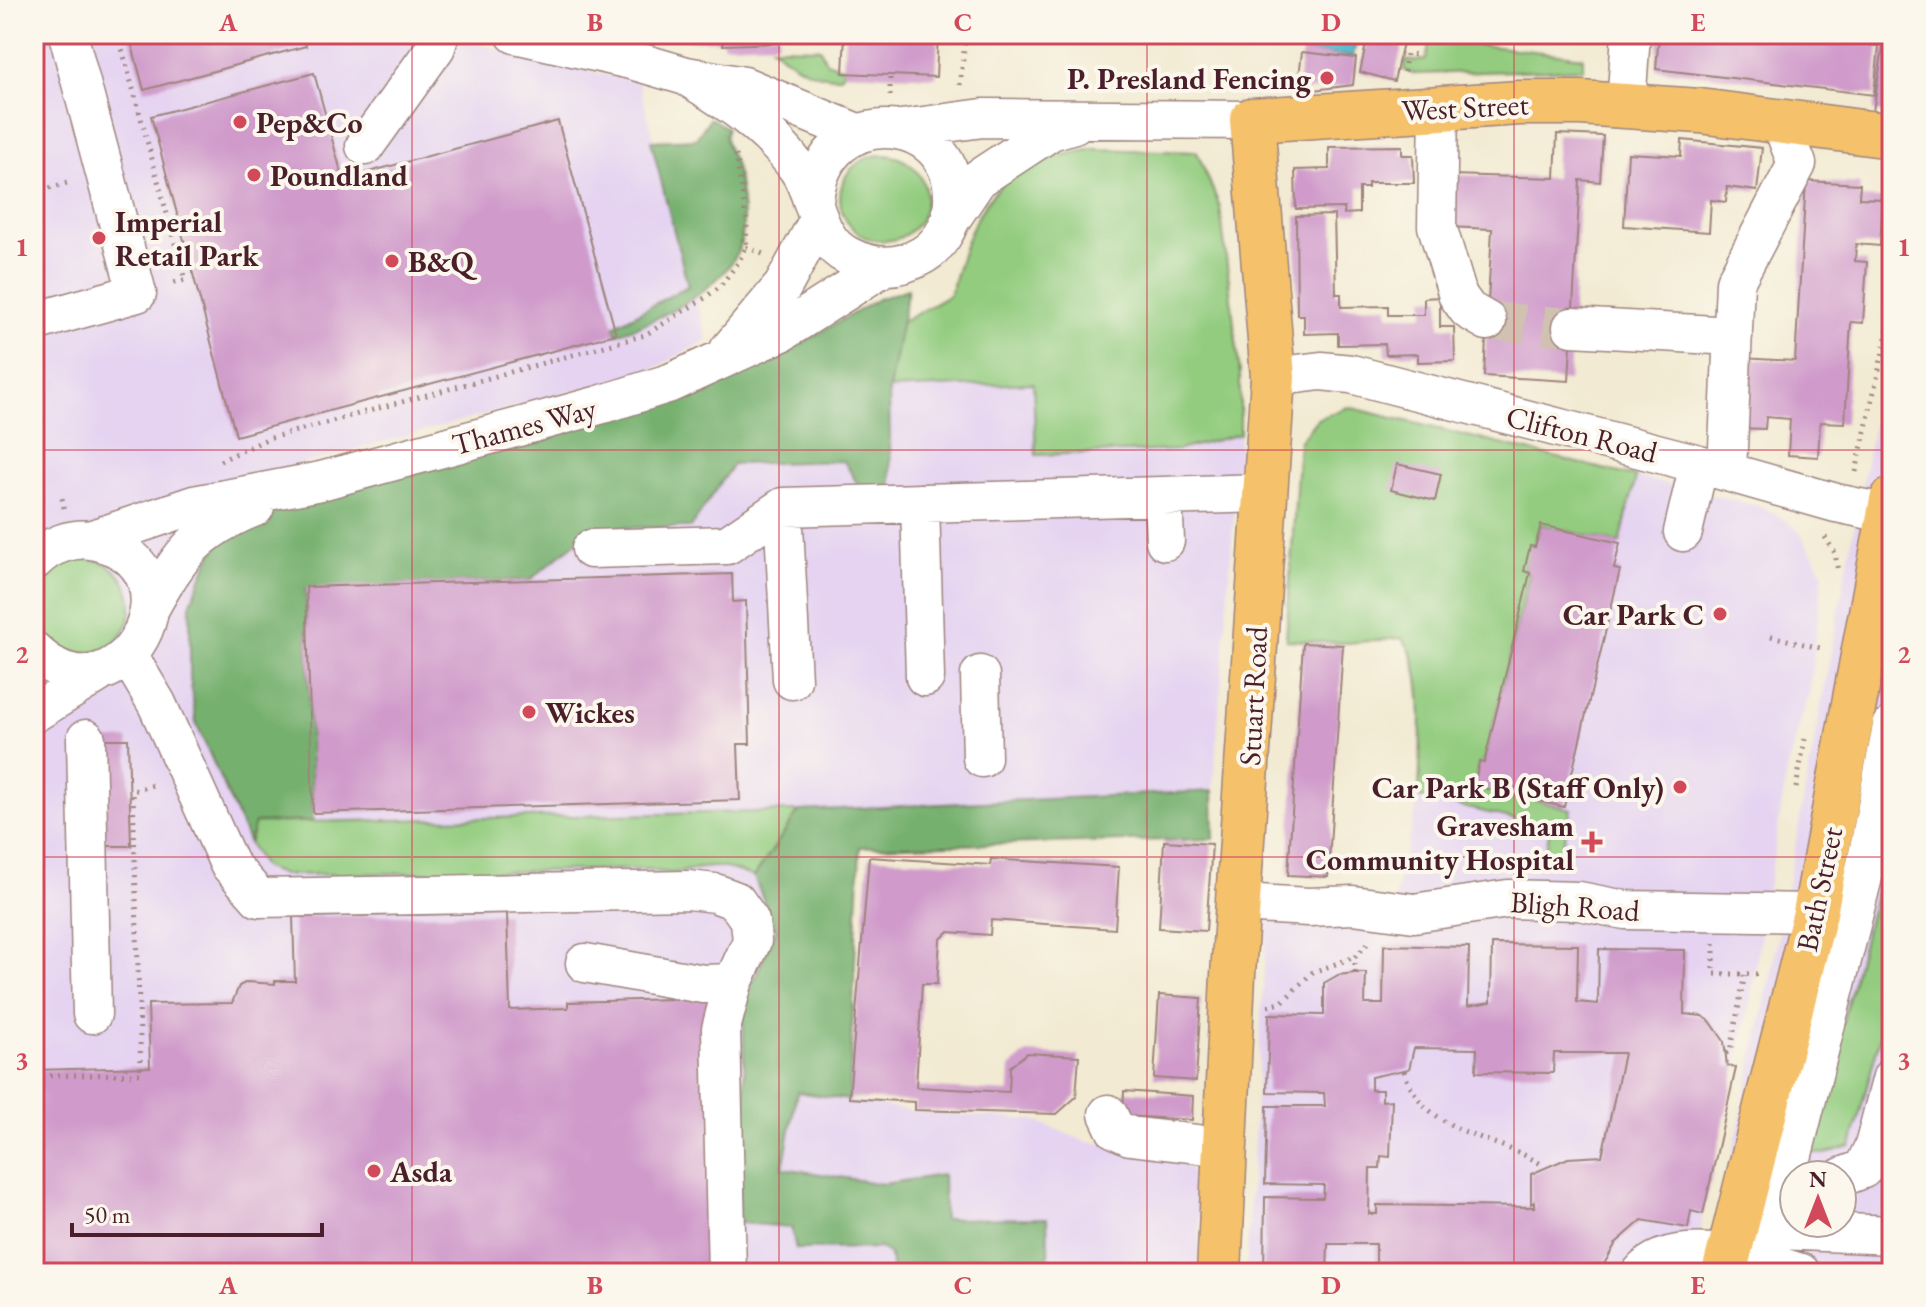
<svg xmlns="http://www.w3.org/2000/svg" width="1926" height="1307" viewBox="0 0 1926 1307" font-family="'EB Garamond',serif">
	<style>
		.built { fill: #e5d3f1; fill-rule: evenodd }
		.green { fill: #93cc7f; stroke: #6e7655; stroke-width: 2 }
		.forest { fill: #76b06e; stroke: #60684c; stroke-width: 2 }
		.water { fill: #4db8c9; stroke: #4c6c7a; stroke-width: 2 }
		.building { fill: #d09bcb; fill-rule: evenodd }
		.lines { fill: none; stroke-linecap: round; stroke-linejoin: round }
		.minor-tunnel { stroke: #d0c1b1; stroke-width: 38; stroke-dasharray: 38 19; stroke-linecap: butt }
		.minor-casing { stroke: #9e847e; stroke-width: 41 }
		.major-casing { stroke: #9e847e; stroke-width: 47 }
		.path { stroke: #9e847e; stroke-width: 5; stroke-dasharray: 2 6; stroke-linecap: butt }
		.minor { stroke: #fff; stroke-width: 38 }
		.major { stroke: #f5c16b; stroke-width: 44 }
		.grid { fill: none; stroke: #d1495b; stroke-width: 2; stroke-opacity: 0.55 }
		.poi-dot { fill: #d1495b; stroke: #fbf7ec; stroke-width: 3 }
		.labels { text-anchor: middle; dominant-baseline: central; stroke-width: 8; stroke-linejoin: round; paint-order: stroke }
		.poi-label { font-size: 30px; font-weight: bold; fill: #4a1f2b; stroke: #fbf7ec; text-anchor: start }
		.street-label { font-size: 30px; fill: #4a1f2b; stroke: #fbf7ec }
		.neatline { fill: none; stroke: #d1495b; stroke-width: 3 }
		.grid-label { font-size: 26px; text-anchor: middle; font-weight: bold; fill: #d1495b }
	</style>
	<rect width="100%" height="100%" fill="#fbf7ec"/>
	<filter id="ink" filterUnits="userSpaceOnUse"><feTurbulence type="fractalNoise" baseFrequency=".0125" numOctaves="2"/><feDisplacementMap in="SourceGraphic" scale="16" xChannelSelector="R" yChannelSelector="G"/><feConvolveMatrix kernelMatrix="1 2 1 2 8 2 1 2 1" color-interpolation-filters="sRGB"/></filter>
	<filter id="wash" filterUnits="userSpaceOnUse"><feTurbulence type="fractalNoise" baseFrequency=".006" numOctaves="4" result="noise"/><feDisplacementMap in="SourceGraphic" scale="32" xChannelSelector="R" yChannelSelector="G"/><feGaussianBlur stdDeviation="1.8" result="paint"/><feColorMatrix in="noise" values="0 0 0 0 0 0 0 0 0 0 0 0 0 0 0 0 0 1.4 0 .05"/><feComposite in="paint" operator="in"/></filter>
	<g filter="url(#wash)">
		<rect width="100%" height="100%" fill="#f2ead2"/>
		<path class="built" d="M34,34H437L639,83L707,340L651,370L234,482L251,548L717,422L889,389L1033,383L1036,455L1240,434L1213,791L800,811L797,1092L916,1112L1034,1120L1086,1142L1157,1147L1175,1154L1195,1175L1200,1190L1198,1273H34Z
			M1892,323V1273H1707L1772,970ZM1794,1175H1842V1223H1794Z
			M1348,407L1757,506L1774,513L1799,531L1823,572L1809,692L1788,765L1750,1002L1690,1273H1246L1269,886L1394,902L1419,797L1420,693L1409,645L1401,638L1347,643L1286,640L1299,442L1317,419Z"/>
		<path class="green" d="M1430,39L1583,57V69L1414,74L1404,70L1405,61L1426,60Z
			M772,47L820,48L826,62L844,68L843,73L838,77C812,77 792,64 772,47Z
			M1092,149L1197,152L1220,207L1240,374V434L1179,450L1036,455L1033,383L889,389L901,323L950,295C965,243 976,194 1027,167C1045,157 1072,154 1092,149Z
			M840 198a43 43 0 1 1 86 0a43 43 0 1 1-86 0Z
			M1348,407L1636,477L1620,543L1541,525L1524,571L1530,573L1484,763H1479L1474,785L1571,809L1560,859L1545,856L1550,827L1419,797C1419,759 1430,663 1401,638L1347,643L1286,640L1299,442L1317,419Z
			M37 606a47 47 0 1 1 94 0a47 47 0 1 1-94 0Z
			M799,811L754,877C742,873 729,867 717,867C688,866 678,879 649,869L283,875L263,867L249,843L255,823Z
			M1875,894L1892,905V992L1851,1146L1824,1154L1810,1152Z"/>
		<path class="forest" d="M710,118L727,128C721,141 732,155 736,168C741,190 746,220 741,242C731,286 654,323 616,334L614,326L688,286L651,141L696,139Z
			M908,289L889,389L891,487L860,488L844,461L733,464L691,527L593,528L530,580L306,588L313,821L255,823L249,843L196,723L190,678V605L210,557L225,537L259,516L326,492L704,386L776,358L878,299Z
			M1213,791L1214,839L860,847L849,1100L797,1092L783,1168L883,1184L943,1175L944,1219L1047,1218L1049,1273H894L889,1255L881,1248L796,1249L791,1227L740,1223L736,1160L746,1146L743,1004L776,930L754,877L799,811Z"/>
		<path class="water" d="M1307,34H1358L1353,57L1305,53Z"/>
		<g id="blocks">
			<path class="building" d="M129,34H303L306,46L144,90Z
				M686,34H779L778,43L723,45V41L686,40Z
				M845,34H938L936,77L843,73Z
				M1405,34L1394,81L1360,72L1368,35Z
				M1659,34H1790L1834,41V36L1850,38L1849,43L1879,46L1874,95L1656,69Z
				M1885,34H1892V113L1873,111Z
				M1302,52L1356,58L1353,85L1297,92Z
				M314,73L343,179L558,121L616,334L236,436L151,116Z
				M1557,134L1603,136L1600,182L1580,180L1569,381L1484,376L1492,229L1448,227L1451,175L1555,178Z
				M1682,140L1762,148L1757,191L1727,187L1726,202L1711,200L1709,232L1624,226L1628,153L1681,156Z
				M1402,146V155H1413L1414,183H1368V188H1359V213L1344,214V208L1296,209L1295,170L1329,169V147Z
				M1806,181L1860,184L1859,198L1883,199L1880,246L1856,244L1855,261L1867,262L1863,323L1851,322L1845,423L1820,422L1818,457L1788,455L1790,419L1766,417L1765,429L1737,428L1742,358L1795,361Z
				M1334,215L1336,294H1341V307L1388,306V315H1424V298L1440,297V327H1454L1455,361L1418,362V354L1386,355L1385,344L1338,345V333L1304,334V315H1297L1296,216Z
				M1397,464L1441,474L1435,501L1391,490Z
				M1541,525L1620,543L1614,569L1620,570L1564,807L1474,786L1479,762L1484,763L1530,573L1524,571L1530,546L1535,547Z
				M732,574L733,602L746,601L750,744H738L740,800L313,813L306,587Z
				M1303,643L1343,645L1328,877L1288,875Z
				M103,739H128L131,846H105Z
				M1164,841L1212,844L1206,931L1159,928Z
				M869,857L990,865L991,859L1119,867L1115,929L991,920L990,935L948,932L940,940L937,984H922L916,1087L1009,1092L1010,1067L1027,1053L1079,1056L1076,1097L1057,1114L915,1110V1102L849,1098Z
				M507,913L510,1010L568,1008V1002L710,998L716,1273H34V1070L150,1067L148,1004L232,1003L239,986L247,982L275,984V981H295L293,917Z
				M1492,944L1578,945L1577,1002L1598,1004L1599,949L1685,950L1684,1014L1702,1016L1710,1021L1724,1041L1727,1066L1736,1068L1703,1214L1691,1211L1688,1228L1642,1220L1616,1243L1599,1273H1376V1244H1328L1327,1273H1264L1265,1197L1323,1198L1324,1185L1265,1184L1267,1106H1325L1324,1093L1267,1092L1269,1014L1324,1015V983L1338,975L1355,973H1366L1365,1004H1383L1384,945L1469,947L1468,1006L1491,1002ZM1414,1048L1477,1049L1476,1072L1553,1073L1554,1053H1624L1602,1156L1568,1158L1531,1174V1204L1534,1202V1207L1377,1205V1214H1369L1370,1168H1380L1381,1156L1390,1157L1392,1100L1382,1101V1090H1371V1077L1409,1069Z
				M1159,995L1201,998L1196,1081L1154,1078Z
				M1124,1091L1193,1096L1192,1120L1123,1116Z"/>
		</g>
	</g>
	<g filter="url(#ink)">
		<use href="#blocks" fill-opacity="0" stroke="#9e847e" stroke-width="2"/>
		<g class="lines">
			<path class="minor-tunnel" d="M1487,321L1572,327"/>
			<g class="minor-casing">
				<path id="minor" d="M515,34L635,61L686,76L744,86L857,133
					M686,76C729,102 768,127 798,169C817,196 815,240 848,256C873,269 898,270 923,255C938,246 950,228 952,211C967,112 822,95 814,202
					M1626,105L1631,34
					M1439,108L1437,226L1458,296L1468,310L1487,321
					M901,129L983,118L1252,120
					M365,146L436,47L440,34
					M951,219L978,179L1051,131L1074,124
					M34,322L137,293L68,34
					M1572,327L1733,336
					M729,350L783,286L818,221
					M1273,377L1321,371L1351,374L1699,464L1836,503L1889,514
					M1727,472L1735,282L1797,164L1781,122
					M1163,496L1165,541
					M920,503L925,677
					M783,507L792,680
					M1683,532L1699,464
					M90,540L194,505L321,481L603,404L670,383L782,332L883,267
					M591,549L727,545L783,507L1264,493
					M34,561C49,545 74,536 96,541C210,567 120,735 34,651
					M150,608C180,554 197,530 255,507
					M128,655L157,704L229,864L259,898L688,890L715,893L736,901L750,921L752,941L733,983L721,1029L727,1272
					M980,675L982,758
					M34,713L102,671
					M86,739L92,1014
					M1240,903L1309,907L1353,905L1414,913L1508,899L1579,901L1625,910L1815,913
					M585,963L703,984L733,983
					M1108,1114L1115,1129L1130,1136L1223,1147
					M1842,1177L1863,1169L1874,1146L1892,1077
					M1754,1222L1779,1230L1892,1235
					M1641,1273C1673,1234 1760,1260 1801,1273
					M1763,1273L1866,865L1892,726"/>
			</g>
			<g class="major-casing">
				<path id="major" d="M1219,1273L1233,975L1273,377L1252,120L1520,103H1580L1700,111L1892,136
					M1724,1273L1815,913L1892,500"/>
			</g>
			<path class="path" d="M118,34L185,280L169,284
				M1404,72L1406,54L1418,55
				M960,85L966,34
				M890,96V75
				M34,192L71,182
				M746,247L763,254
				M220,461L267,439L645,335L705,298L721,285L738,263L746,247L747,224L736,155
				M1856,472L1892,311
				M64,508L62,498L66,497
				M1825,537L1835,553L1838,572
				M1771,636L1824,649
				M1796,788L1805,739
				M1714,943V974H1761
				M1355,973V957L1368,943
				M1268,1006L1281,1003L1313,972L1355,957
				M1726,1053L1730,1051L1745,974
				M1404,1071C1425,1136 1495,1134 1544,1166
				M34,1076L141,1074L133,791L156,784"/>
			<use href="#minor" class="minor"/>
			<use href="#major" class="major"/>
		</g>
	</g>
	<path class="grid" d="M412,34V1273M779,34V1273M1147,34V1273M1514,34V1273M34,450H1892M34,857H1892"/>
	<g class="poi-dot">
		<circle cx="1327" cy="78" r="8"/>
		<circle cx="240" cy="122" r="8"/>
		<circle cx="254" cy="175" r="8"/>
		<circle cx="99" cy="238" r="8"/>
		<circle cx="392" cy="261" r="8"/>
		<circle cx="1720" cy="614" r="8"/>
		<circle cx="529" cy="712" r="8"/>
		<circle cx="1680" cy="787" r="8"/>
		<path d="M1588 830h8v8h8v8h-8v8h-8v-8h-8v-8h8z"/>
		<circle cx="374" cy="1171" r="8"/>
	</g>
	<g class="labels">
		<g class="poi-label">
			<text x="1311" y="78" text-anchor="end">P. Presland Fencing</text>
			<text x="256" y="122">Pep&amp;Co</text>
			<text x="270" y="175">Poundland</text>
			<text x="115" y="221">Imperial<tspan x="115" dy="34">Retail Park</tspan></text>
			<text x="408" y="261">B&amp;Q</text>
			<text x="1704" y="614" text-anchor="end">Car Park C</text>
			<text x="545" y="712">Wickes</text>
			<text x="1664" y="787" text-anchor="end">Car Park B (Staff Only)</text>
			<text x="1574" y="825" text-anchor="end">Gravesham<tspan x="1574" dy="34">Community Hospital</tspan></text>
			<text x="390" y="1171">Asda</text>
		</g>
		<g class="street-label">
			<text transform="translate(1465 107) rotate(-3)">West Street</text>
			<text transform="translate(524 426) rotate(-15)">Thames Way</text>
			<text transform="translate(1582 434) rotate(14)">Clifton Road</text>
			<text transform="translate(1253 696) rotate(-87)">Stuart Road</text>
			<text transform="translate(1819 889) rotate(-78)">Bath Street</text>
			<text transform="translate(1575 906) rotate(4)">Bligh Road</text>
		</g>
	</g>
	<rect width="1926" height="1307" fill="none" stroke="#fbf7ec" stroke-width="88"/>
	<g transform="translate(1818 1199)"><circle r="38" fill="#fbf7ec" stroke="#b4a19f" stroke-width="2"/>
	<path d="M0-6L14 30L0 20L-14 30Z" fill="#d1495b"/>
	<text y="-12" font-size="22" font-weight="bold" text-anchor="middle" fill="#4a1f2b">N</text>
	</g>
	<path d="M72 1223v12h250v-12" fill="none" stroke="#4a1f2b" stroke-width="4"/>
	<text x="84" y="1223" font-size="24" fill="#4a1f2b" stroke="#fbf7ec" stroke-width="6" paint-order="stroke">50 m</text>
	<rect x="44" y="44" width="1838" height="1219" class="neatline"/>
	<g class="grid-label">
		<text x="228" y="31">A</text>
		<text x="595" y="31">B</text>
		<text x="963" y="31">C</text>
		<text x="1331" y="31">D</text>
		<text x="1698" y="31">E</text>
		<text x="22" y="256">1</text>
		<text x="1904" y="256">1</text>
		<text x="22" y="663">2</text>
		<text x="1904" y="663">2</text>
		<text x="22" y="1069">3</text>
		<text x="1904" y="1069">3</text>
		<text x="228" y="1294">A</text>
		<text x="595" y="1294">B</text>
		<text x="963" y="1294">C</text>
		<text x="1331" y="1294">D</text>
		<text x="1698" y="1294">E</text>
	</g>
</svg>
